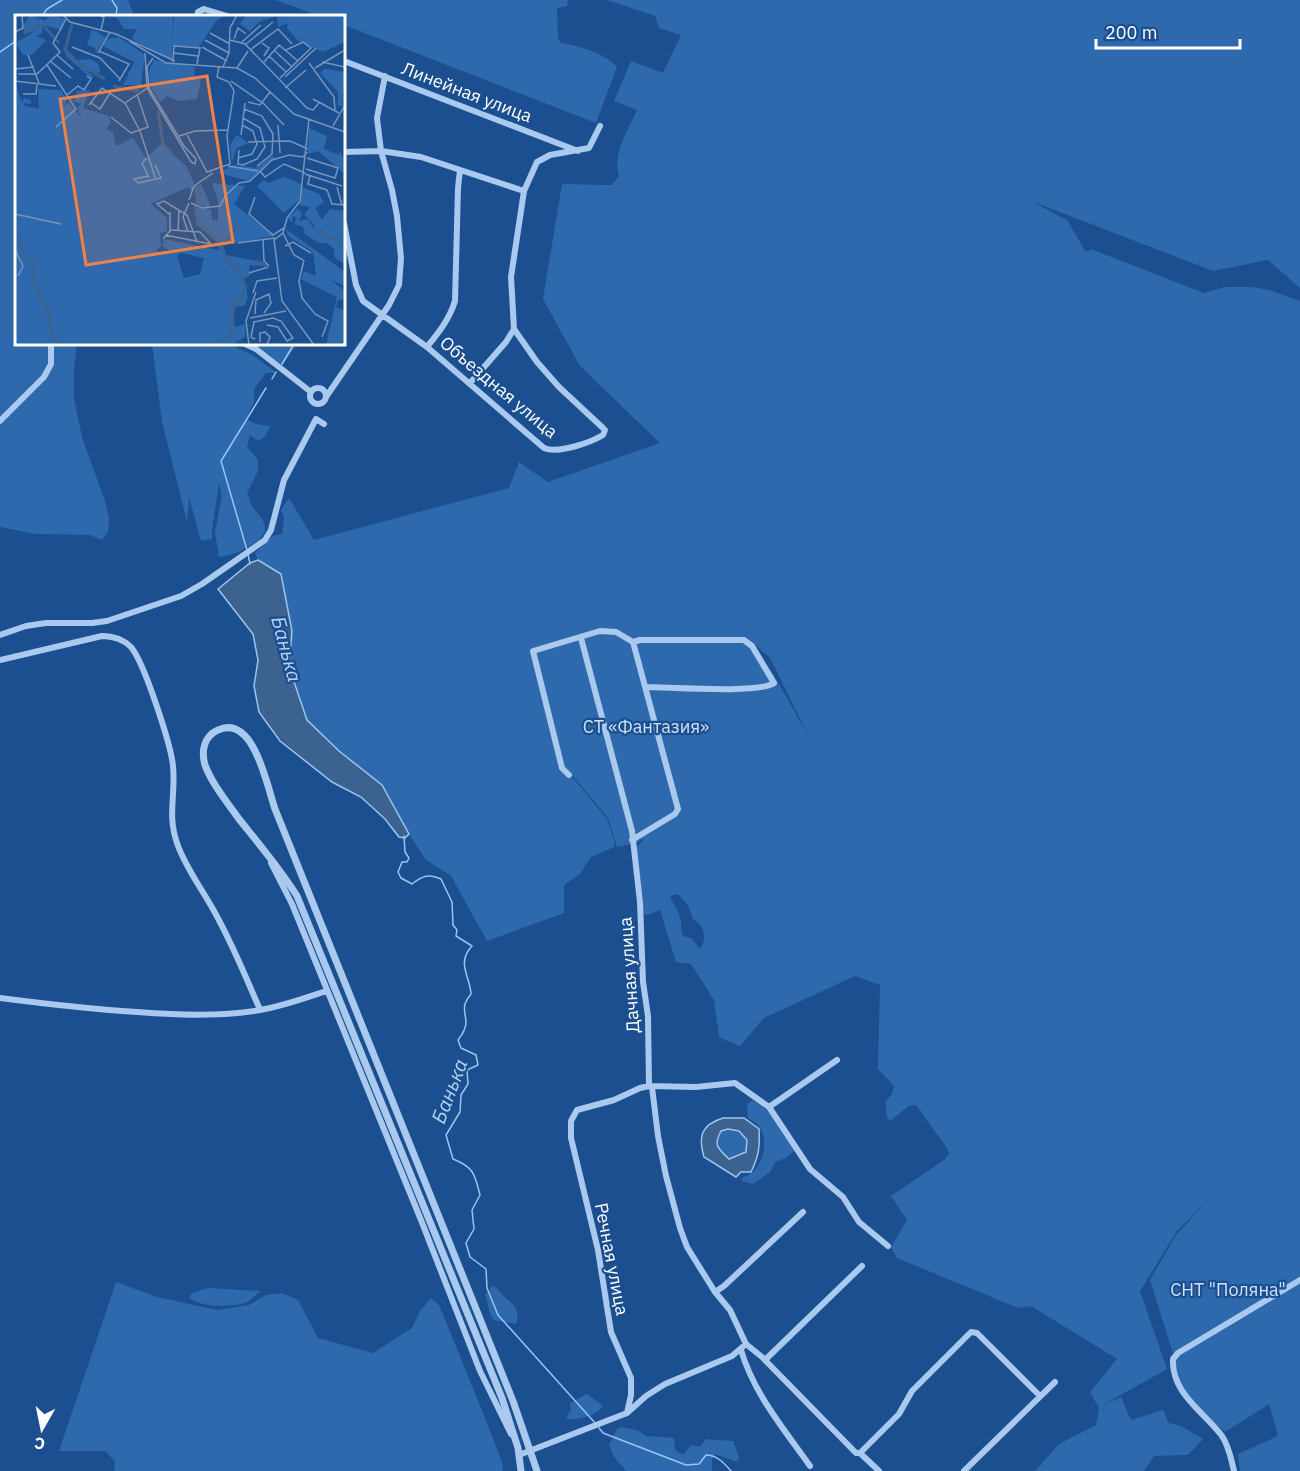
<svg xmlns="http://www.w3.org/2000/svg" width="1300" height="1471" viewBox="0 0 1300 1471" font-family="'IBM Plex Sans',sans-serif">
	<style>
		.green { fill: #2e69ad; fill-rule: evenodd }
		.water { fill: #3c6290; stroke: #9cc4f0; stroke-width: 1.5; fill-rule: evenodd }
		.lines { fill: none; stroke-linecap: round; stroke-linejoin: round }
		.stream { stroke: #9cc4f0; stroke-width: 1.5 }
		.minor { stroke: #a9c9ee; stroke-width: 6 }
		.tertiary { stroke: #a9c9ee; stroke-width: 7 }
		.labels { text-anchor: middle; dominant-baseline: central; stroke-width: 4.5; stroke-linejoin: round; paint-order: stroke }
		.street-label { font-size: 18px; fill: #fff; stroke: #1b4f8f }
		.park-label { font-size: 18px; fill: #cfe3fa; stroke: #1b4f8f }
		.water-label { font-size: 20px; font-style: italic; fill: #b5d3f5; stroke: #1b4f8f }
		.inset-river { fill: none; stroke: #3c6290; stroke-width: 3 }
		.inset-road { fill: none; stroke: #7695bc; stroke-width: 1.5 }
		.view { fill: #ee8249; fill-opacity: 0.15; stroke: #ee8249; stroke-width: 3 }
		.inset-edge { fill: none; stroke: #fff; stroke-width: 3 }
	</style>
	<rect width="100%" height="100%" fill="#1b4f8f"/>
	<path class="green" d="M0,0H128L134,16H16V344H77L74,368V399L82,437L106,504L109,519L108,532L102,540L90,535L35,534L0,527Z
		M276,0H568L567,6L557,8L558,38L561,43C580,46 604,53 617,67L596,123L344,25V16H319Z
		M607,0H1300V288L1268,260L1213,271L1031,201L1067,220L1086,252L1091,249L1204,293L1225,287H1252L1269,290L1300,301V1471H1240L1238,1454L1278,1436L1269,1404L1225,1432C1205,1413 1175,1391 1175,1360L1150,1280L1176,1235L1209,1199L1177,1231L1140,1291L1167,1369L1101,1406L1121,1397L1131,1420L1163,1410L1169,1423L1181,1426L1203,1439L1188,1455L1154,1456L1144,1471H1035L1059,1444L1096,1425L1099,1408L1090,1392L1117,1359L1031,1306L1018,1308L897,1258L891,1247L907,1220L891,1196L944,1160L949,1154L947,1148L916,1105L909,1106L890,1121L887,1117L885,1102L892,1094L894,1086L878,1069L880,985L855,976L764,1018L740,1046L719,1037L714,1000L691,964L676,962L660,910L647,915L642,913L643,899L636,848L645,838L636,843L617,847L608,818L573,776L567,777L573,778L607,819L615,843L614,847L591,857L580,874L564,885V913L487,941L451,876L426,860L409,834L382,785L339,751L307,720L289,667L292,631L281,575L258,560L255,553L273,536L282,534L284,518L281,510L289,498L314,540L509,488L519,462L548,482L660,443L580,366L543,299L562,184L612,185L619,176C612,153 628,131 637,110L614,101L631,61L663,73L681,35L659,28L655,16ZM702,638H747L770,658L809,737L775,677L753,644L746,639ZM678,894L688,906L693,919C704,925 708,939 700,949L691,938L683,936C680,930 682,927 681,921C680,913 673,904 670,896Z
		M152,344H228L251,354L277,373H266L254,389V402L246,419L256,424L270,426L265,437L258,441L250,435L247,447L258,460V471L247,493C249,497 250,503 252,506C256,513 264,518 265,527C266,543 232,556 219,557L215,533L222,495L219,483L212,530V539L201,541L189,497L187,522L162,422Z
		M254,344H297L282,366Z
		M753,1100L767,1110L794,1151L786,1158L775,1162L770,1172L753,1184L742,1181V1178C746,1176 752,1174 754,1171C768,1154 769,1127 748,1118L747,1104Z
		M728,1129L739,1131L747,1141V1152L729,1159C718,1148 713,1146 721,1131Z
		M116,1282L157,1297L217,1310L249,1305L266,1295L282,1293L298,1300L318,1338L373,1353L412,1328L420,1311L431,1298L439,1305L483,1413L502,1462L503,1471H114L115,1461L105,1451H59Z
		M491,1286L496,1287C503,1300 523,1304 516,1324L494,1320L491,1316L485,1294L489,1291Z
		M208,1288L261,1291C256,1295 250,1301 245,1303C231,1307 198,1308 189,1297L192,1293Z
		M587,1394L603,1406C595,1417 578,1420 566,1419L571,1409L570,1403Z
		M621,1427L637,1430L646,1436L674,1438L675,1449L679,1453L684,1454L691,1445L700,1447L706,1439L733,1441L739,1457L737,1462L715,1454L712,1459V1471H626L614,1457L609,1445L617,1429Z"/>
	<path class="water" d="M258,560L281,574L292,631L289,667L307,720L339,751L382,785L409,834L405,838L399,837L385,819L361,797L332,782L280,741L259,712L254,686L258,660L253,634L218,589L250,563Z
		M723,1118H744L759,1129C760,1146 759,1156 751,1172H741L736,1177L704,1157C698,1136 701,1125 723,1118ZM728,1129L739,1131L747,1140L746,1152L729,1159C718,1148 713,1146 721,1131Z"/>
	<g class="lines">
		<path class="stream" d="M112,0L117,8L116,16
			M42,16L47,9L62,0
			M0,52L16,41
			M282,364L294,344
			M272,379L276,372
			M247,550L221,461L266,388
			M248,554L250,564
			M404,836L405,852L409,858L407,862H402L398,872L401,878L412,884C423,875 429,874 441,879L452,902L453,925L457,930L456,936L472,946C456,963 470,976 471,994C461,1007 465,1008 466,1022C466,1029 462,1035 458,1040L461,1048L476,1055L478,1065L467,1070L468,1084L461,1095L460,1112L446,1135L453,1159C474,1167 475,1175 480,1195L472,1210L474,1229L466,1243L470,1257L486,1269L487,1288L498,1315L596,1424
			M599,1428L603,1433L686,1465L699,1464L706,1455C717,1455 724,1463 731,1471"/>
		<path class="minor" d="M197,16L198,12L204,9L227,16
			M344,61L578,151
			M344,152L381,151L421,157L524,191
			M344,223L356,285L363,301L427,347L544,448C557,454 590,443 603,435L605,430L603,428L559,387L537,362L514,329
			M245,344L256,349L311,392
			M427,347C439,332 449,320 455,301L458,188L460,170
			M470,383L506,342L514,329L511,277L524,191L537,162L550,155L589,148L600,126
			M310 396a8 8 0 1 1 16 0a8 8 0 1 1-16 0Z
			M326,397L389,305L399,285L401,258L397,216L392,190L381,151L377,118L385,76
			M0,421L44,377L51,364V344
			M0,635L26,626L46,623H92L107,621L181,596L202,584L265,540L271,530L284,480L316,419L324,424
			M581,638L632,831L640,902L643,982L648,1016L649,1086
			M633,642L640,640H744L752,646L774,683C759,694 669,687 646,687
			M0,660L102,636C113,636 123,639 131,647C144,662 171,745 173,766C176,794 167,815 177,843C185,867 202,889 214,911C232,943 246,977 260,1010
			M569,775L562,768L533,651L600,631L616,632L633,642L678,809L675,814L632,840
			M271,863L292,904L421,1220L480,1371L511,1434
			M0,998C46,1004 91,1009 137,1012C178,1015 220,1017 260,1010C283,1006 305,998 326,991
			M652,1087L658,1136L666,1176L680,1228L687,1247L715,1292L730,1310L746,1344L762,1357L856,1453H860L879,1471
			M769,1107L837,1060
			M715,1292L724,1286L803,1212
			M741,1350C754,1394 784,1429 810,1466
			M765,1360L862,1266
			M627,1413L631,1395V1378L611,1332L598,1250L571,1138V1121L577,1110L614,1100L640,1088L649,1086L696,1087L735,1083L769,1107L810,1169L843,1197L859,1222L888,1246
			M860,1453L899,1414L912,1391L971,1332L977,1333L1040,1396
			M519,1455L627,1413L646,1396L665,1384L732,1356L746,1344
			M964,1471L1055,1382
			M1234,1471C1231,1459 1229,1446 1222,1436C1204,1412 1171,1393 1173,1359L1178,1353L1300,1280"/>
		<path class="tertiary" d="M521,1471L518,1448L502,1398L297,896C280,869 259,844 239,819C227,802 212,784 205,765C201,751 204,736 218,730C254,714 267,786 275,809L513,1401L537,1471"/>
	</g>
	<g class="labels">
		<g class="street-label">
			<text transform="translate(467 92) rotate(21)">Линейная улица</text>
			<text transform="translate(499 387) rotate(40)">Объездная улица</text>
			<text transform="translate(629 975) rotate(-94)">Дачная улица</text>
			<text transform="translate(612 1259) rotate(79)">Речная улица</text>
		</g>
		<g class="park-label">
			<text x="646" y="726">СТ «Фантазия»</text>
			<text x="1228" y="1289">СНТ "Поляна"</text>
		</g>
		<g class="water-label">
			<text transform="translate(287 649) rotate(75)">Банька</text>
			<text transform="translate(449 1091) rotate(-69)">Банька</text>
		</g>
	</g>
	<g transform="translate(15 15)">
		<rect width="330" height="330" fill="#1b4f8f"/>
		<path d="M15,0L30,6L35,0L50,4L47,15L28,10L27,18L21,21L31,25L17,40H8L1,28L20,16L9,18L8,11ZM91,0H158L157,45L117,24L121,14H109L102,3ZM159,0H211L201,6L184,32L157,31ZM231,0H330V27L308,37L283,26L272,13L273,8L263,12L262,1L244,7L235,16L225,9ZM77,14L91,22L81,38L80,33L72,30ZM104,22L130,40L126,70H108L119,47L88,31L92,24ZM51,34L62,45L75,44L83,49L86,58L71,56L79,61L77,64L51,41ZM139,45L180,52L179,64H186L182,84L163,86L152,81L145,87L135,71L134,56ZM310,54L330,57L327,92L323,90V77L305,58ZM0,67L7,87L9,83L16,85V89L8,88L10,91L24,94L23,74L46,75L52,85L49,91L54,87L66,103L62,93L67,89L57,86L62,83L61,76L75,75L68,93L94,101L96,108L91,114L98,117L101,131L118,123L131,143L146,129L171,151L179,168L177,176L173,172L136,189L152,203V216L145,218L146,231L141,235L144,237L155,236L147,231L149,224L204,235L203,228L182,210L179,193L196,194L197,205L203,206V187L197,168L230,171L219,189L259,221L208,230L211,240L248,247L252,251L234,250L235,260L229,264L233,283L229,291H222L218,297L220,312L230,309V322L217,330H0ZM166,238L189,243L185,259L169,263L162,241ZM294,113L312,121L309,134L324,140L325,136L330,146V159L303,136L293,139ZM222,120L233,128L221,134L217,148L215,130ZM256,141L260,142L234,166L203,158L218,150L241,153ZM270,162L286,169L284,185L269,198L242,171L249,165L253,168ZM186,169L192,182L196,193L182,190L179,172ZM287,172L304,179L309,187L300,193L307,205L315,194L330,196V249L320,243L319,234L312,228H304L290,219L288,212L279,209L282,203L278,201L277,208L273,203L283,193L287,199L284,206L293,204L298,213L300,211L289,199L295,192L284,190ZM271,214L330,257V271L316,265L330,276V284L323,285L321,292L330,296V330H311L322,282L286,264L289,256L301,261L298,237L273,221Z" fill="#2e69ad" fill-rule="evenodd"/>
		<path class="inset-river" d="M57,9L50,35L64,49L90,64M29,11L44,28M9,19L26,9M98,71L124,76M143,96L148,129L157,139M181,170L185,179L181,188M180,191L183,208L205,226L211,245L223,255L231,272L224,288H219L216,320L201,330M299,213L330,229M0,214L5,231L18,250V263L34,299L37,322L44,330M208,230L224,208"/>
		<path class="inset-road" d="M48,0L55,7L101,19L160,46M84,0L89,2L86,15M0,17L8,13L7,0M195,18L215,29M219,24L223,13L231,19M190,25L214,38M215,25L230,29L292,93L298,95L304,88M114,26L151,48L222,53L240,63L279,99L330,117M227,27L246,10M247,28L254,33L249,41M231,29L258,7M57,32L85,43L105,64M187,32L212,46M235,35L263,14L277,29M259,35L277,52M84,36L114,49L104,66M83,38L95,17M130,38L132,73L176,147L180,149L181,144L169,131L134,73L132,52L138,43M159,38L183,41M13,40L24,68M42,40L58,54M254,41L271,57M35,46L56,63M158,47L159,31L185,33L182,49M249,47L264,30L283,46M307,47L330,52M294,48L319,82L320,95M32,50L61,94L41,112M208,52L214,38L215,13L222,0M222,53L233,36M300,53L328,36M0,54L19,52M3,59H22L45,37L38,28L51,4M270,62L301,33M265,63L296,33L288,27L271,35M0,66L41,71M216,66L249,89L269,110M270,73L291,55M8,79H21L22,70M52,80L63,71L69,75L76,64L72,61M298,84L324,98M233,87L245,90L255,77M76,88L85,94L95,78M110,88L134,72M74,90L87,73L110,88L125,116M229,94L247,101L258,119L257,139L242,151M96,102L116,118L133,112L122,79M294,104L285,186L272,203L268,218L259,225L267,286L299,330M263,110L265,138M318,111L330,90M125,116L141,165M171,118L192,157L215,149L212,121L219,76L214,67L202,62L204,51M226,120L230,88M164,121L180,116L213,115M233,127L275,126L293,134M224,135L223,149L228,150L242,144L250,132L245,113L228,103M132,143L127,148L134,163M223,143L237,139L242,129L238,116L227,110M213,151L243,156M248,154L245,156L250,162L269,149L290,158M291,154L320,163L323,153L292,143M290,159L327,171M295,160L293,169L312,175M133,161L119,164L123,168L146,163L140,150M322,172L327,190M312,175L317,189L330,190M240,182L234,199L258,220L269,213M174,185L179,171L198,158M176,188L187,193L205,191L211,180L224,168L235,166L257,145L274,140L288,142L292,137M0,199L46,209M154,199L142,189L149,186L172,200L182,227M156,215L185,217L196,229M163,216L164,196M173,217L168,202L174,188M268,218L279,240L288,245M150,220L196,229M148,224L155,216V197M248,224L249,246L254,251M223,228L260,223M270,231L278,227L296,238M0,235L8,251L3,261M289,245L284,266L287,283L300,299L313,306L307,322M234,258L253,252M238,278L242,266L262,263M240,299L241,285L254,279L256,288L249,298M235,303L271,296M240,324L236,322L239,307L258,303L266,306L278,323L272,326L263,312L252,310M245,327V318L250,317L255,322L252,330M234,330L231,306L241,277"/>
		<path class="view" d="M192,61L218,227L71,250L45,84Z"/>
		<rect width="330" height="330" class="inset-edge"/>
	</g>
	<g transform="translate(42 1429) rotate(189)" stroke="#1b4f8f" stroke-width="4.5" paint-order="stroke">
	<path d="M0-4.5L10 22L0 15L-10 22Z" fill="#ffffff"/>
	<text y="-9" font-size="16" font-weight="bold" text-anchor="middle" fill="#ffffff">С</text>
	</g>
	<path d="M1096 39v9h144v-9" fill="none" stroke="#ffffff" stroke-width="3"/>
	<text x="1105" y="39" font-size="18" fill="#ffffff" stroke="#1b4f8f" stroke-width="4.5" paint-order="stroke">200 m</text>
</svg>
